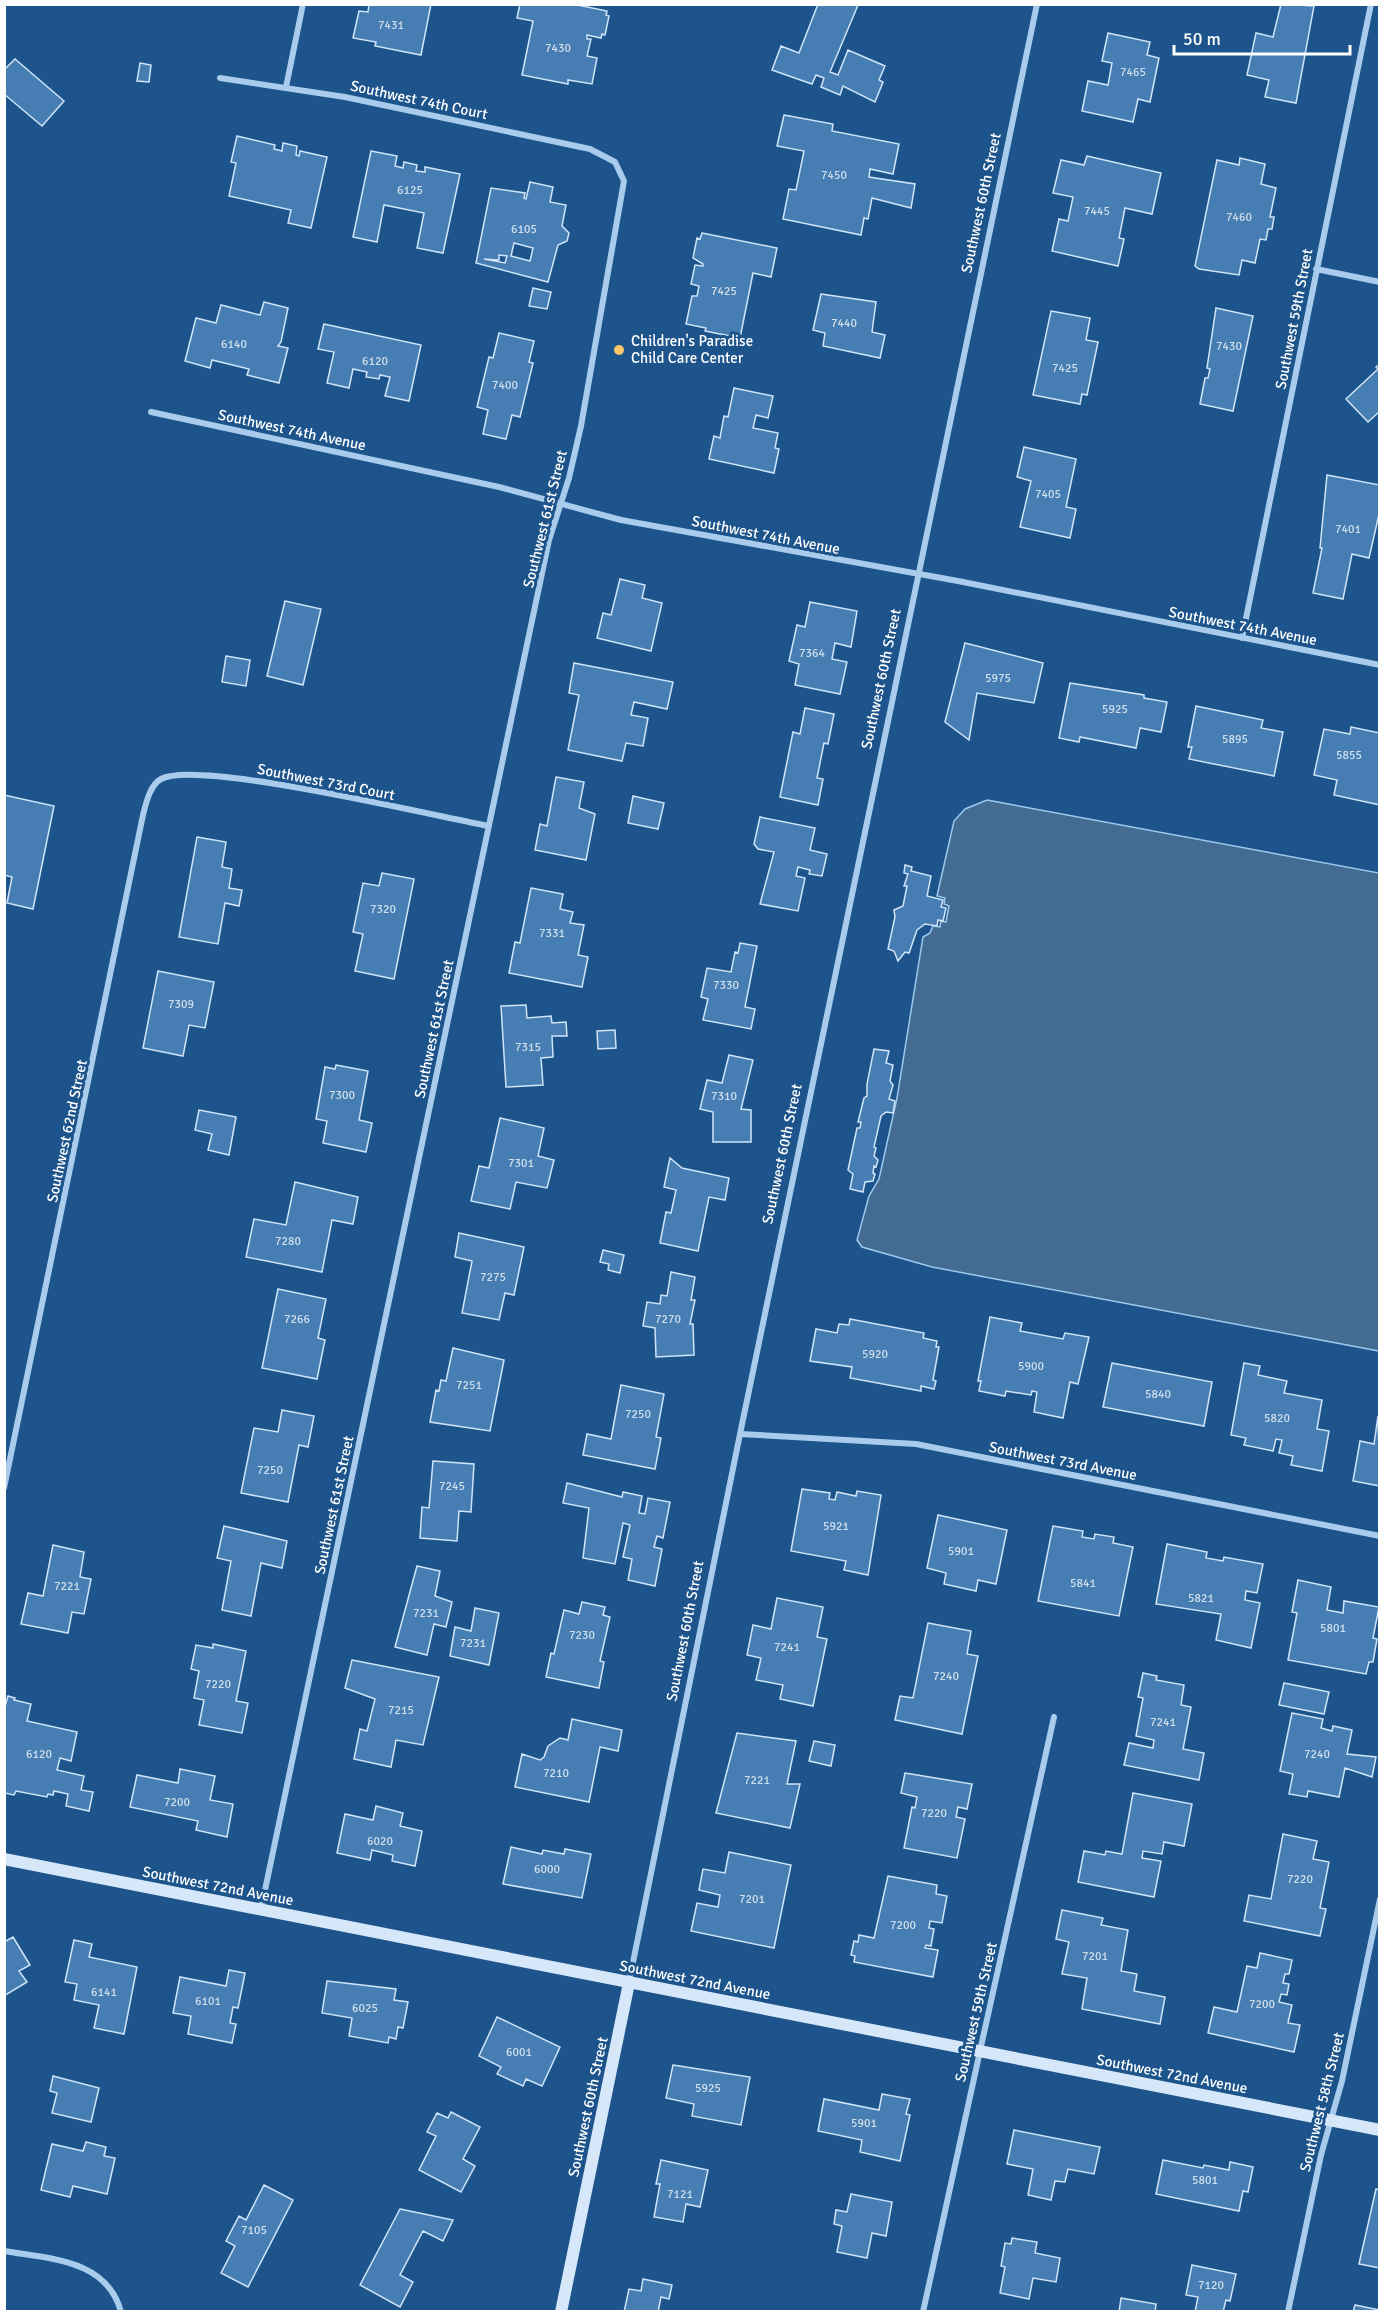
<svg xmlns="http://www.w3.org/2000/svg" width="1384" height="2316" viewBox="0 0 1384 2316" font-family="Signika,sans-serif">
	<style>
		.water { fill: #446c93; stroke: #9dc8ee; stroke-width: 1.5 }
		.building { fill: #467eb3; stroke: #cfe4f9; stroke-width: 1.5; fill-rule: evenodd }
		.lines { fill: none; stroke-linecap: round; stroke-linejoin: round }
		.street { stroke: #a9ccec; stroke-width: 6 }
		.secondary { stroke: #d6e7f9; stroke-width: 12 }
		.poi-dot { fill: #fbc768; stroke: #1d548b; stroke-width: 2 }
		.labels { text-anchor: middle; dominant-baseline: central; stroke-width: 6; stroke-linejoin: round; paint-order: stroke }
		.number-label { font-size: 12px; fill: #d1dfec }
		.street-label { font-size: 15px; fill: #fff; stroke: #1d548b }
		.poi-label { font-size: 15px; fill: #fff; stroke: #1d548b; text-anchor: start }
	</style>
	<rect width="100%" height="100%" fill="#1d548b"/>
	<path class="water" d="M987,800L1379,873V1351L932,1267L862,1247L857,1240L869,1196L879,1179L897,1098L923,937L930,933L933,926L940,927L941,921L946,922L949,906L944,904L945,898L937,896L954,821L965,809Z"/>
	<path class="building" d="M369,4H431L421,55L375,46L376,42L353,38L359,11L368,12Z
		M520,4H573L607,11L606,15L609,16L605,35L602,34L601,38L587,35V39H591L587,56L597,58L592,84L568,80V84L522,75L533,21L517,18Z
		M818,4L858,5L830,72L838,75L848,50L885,66L879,80L883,82L875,102L843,86L840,95L821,87L824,78L816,75L812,84L772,70L781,46L799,53Z
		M1281,4L1314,6L1296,103L1265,97L1269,80L1247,75L1256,33L1273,37Z
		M1108,33L1150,42L1147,55L1159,58L1150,102L1138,99L1133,122L1082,111L1088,81L1108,85L1112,63L1102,61Z
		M15,59L64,101L42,126L4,94V70Z
		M140,63L151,65L149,82L137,81Z
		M784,115L833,124L832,131L899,144L893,174L870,169L869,177L915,184L911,208L872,198L868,219L864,218L861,235L783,219L789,189L796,190L804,151L777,146Z
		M237,136L275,145L274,149L282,151L283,143L297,146L296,155L299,156L300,151L327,157L311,228L288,223L291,210L229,196L236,163L231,162Z
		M371,151L397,156L395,166L403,168L404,162L417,165L416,171L425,172V167L460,174L443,253L417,248L424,213L384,205L377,242L353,237Z
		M1087,156L1161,173L1152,214L1125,208L1119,238L1124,239L1118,266L1052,251L1059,219L1068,221L1073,197L1053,193L1061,160L1084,165Z
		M1240,158L1265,164L1261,184L1276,188L1270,217H1274L1272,229H1268L1266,240L1260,239L1255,263L1242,260L1239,275L1199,269L1195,266L1217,160L1239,165Z
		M530,182L553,187L550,202L566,205L562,226L569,233L567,241L558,245L548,282L476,263L491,188L525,193L524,198L526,199ZM514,243L533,248L530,261L511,256ZM499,255L507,256L505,263L484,259L499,260Z
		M702,233L777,248L771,277L753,273L740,338L705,331L706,328L686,324L692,296H697L699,286L691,284L695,265L703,266V264L693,258L697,238L700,239Z
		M533,288L551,292L547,309L529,306Z
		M821,294L876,302L872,332L885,335L880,358L823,346L825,333L813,330Z
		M264,302L288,308L281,342L278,346L288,348L279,383L247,375L249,369L212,360L210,368L185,361L196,318L216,323L221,305L260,315Z
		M1216,308L1253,316L1233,411L1200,404L1205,378H1208L1210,369L1207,368Z
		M1051,311L1090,318L1086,340L1098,342L1087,395L1082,394L1080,404L1033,395Z
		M324,324L421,345L409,401L385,396L390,377L380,375L379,379L366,377L367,372L353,369L349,388L327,383L334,352L318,349Z
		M499,333L534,341L529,362L533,363L520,417L512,415L506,439L483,434L488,410L477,407L489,357L493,358Z
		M1380,364V411L1368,422L1346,399L1378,369L1376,367Z
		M734,388L773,396L768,418L756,415L753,428L778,433L775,448L779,449L774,473L709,459L714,436L720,438L724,416L728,417Z
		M1024,447L1076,459L1066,507L1076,509L1070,538L1020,527L1031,481L1017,477Z
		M1327,475L1380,485V510L1369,558L1352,554L1343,599L1313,593L1322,548H1320Z
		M620,579L645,585L642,598L662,603L651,651L597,638L603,613L611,615Z
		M285,601L321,609L303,685L267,676Z
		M810,602L857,611L851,647L835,643L832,659L847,662L840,694L795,685L799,664L789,661L797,625L805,627Z
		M965,643L1043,663L1034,703L977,693L969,740L945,722Z
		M226,656L250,660L246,686L222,682Z
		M574,663L673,682L667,709L634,702L631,715L648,718L643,746L626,743L622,761L568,750L579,695L569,693Z
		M1070,683L1144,695V698L1167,702L1161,732L1140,728L1136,748L1080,737L1079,742L1059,738Z
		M1196,706L1263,720L1261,728L1283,732L1274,776L1189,759L1192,747H1188Z
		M805,708L834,714L828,744L824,743L817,778L823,779L818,805L780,797L793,732L800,734Z
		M1351,727L1380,733V805L1334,795L1337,780L1314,775L1324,729L1350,734Z
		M556,777L584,782L579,808L595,814L586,860L535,850L540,824L547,826Z
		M4,795L54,806L33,909L7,903L12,877L4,875Z
		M633,796L664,803L658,829L628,823Z
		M760,817L815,828L810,850L827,854L822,876L809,874L810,870L798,867L796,876L805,878L798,911L760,904L774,852L758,849L754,844Z
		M197,837L226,842L222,867L232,869L229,888L242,890L239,906L225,903L218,944L179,937Z
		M905,865L912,867L911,871L931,876L927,896L943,900L941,907L946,908L943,921L938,920L937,926L925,924L917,930L909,953L905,952L898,961L894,951L888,949L895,917L894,910L903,906L907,886H904L908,874L904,873Z
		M382,873L414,879L394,979L355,971L363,934L353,932L363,883L379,886Z
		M531,888L563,894L560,909L573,912L570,923L584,925L578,955L588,957L582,987L509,973L515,942L520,943Z
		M740,943L757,946L745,1007L755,1009L751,1029L703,1020L708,999L701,997L707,968L731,972L735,952L738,953Z
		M158,971L214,982L205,1028L189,1025L183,1056L143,1048Z
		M526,1005L527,1018L551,1016L552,1023L566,1022L567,1036H552L553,1057L541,1058L543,1085L506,1087L501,1006Z
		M615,1030L616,1048L598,1049L597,1031Z
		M874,1049L889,1051L886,1063L893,1065L890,1081L893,1085L889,1099L895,1101L893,1113L886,1112L881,1116L874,1147L876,1148L874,1156L878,1160L876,1167L874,1166L873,1173L875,1174L873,1181L865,1182L863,1192L850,1189L853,1174L848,1170L857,1128H860L861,1122H858L864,1098L867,1096V1084Z
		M729,1055L753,1060L741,1109L751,1110V1142H713V1112L700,1109L707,1080L722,1083Z
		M336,1065L368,1071L359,1120L372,1123L366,1152L323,1143L327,1121L316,1119L325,1067L335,1069Z
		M199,1110L236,1117L229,1155L208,1150L212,1134L195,1130Z
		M500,1118L544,1128L538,1156L554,1160L547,1188L516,1182L510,1209L471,1201L479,1166L489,1168Z
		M670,1158L682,1168L729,1178L725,1200L709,1197L698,1251L660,1243L666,1212L671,1213L676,1190L664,1187Z
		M295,1182L358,1197L353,1224L332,1220L322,1272L246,1257L254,1219L286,1225Z
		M459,1233L524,1247L514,1295L505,1293L499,1320L462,1313L472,1261L455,1257Z
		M603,1250L624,1255L620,1273L608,1270L609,1264L600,1262Z
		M671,1272L695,1277L691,1300H695L690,1324H693L694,1355L656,1357L655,1328L643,1326L647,1302L660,1304L661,1295L667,1296Z
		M278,1289L326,1299L318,1338L325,1340L317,1379L262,1368Z
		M990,1317L1022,1323L1020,1331L1063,1339L1065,1333L1089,1337L1078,1384L1070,1382L1063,1418L1034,1412L1037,1392L1032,1391L1031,1395L1006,1391L1005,1396L979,1391L981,1381H978Z
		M850,1319L924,1333L923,1338L937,1341L936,1347H939L933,1380L936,1381L934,1389L921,1386V1391L850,1378L852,1367L810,1361L816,1329L837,1333L839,1324L849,1325Z
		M453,1348L504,1360L490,1431L430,1422L436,1390L439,1391L441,1380L446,1381Z
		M1112,1363L1212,1382L1204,1426L1103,1407Z
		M1244,1363L1260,1366L1258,1375L1287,1381L1284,1393L1322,1400L1317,1429L1329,1431L1322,1471L1291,1465L1293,1456L1279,1453L1282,1440L1276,1439L1273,1451L1244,1445L1246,1438L1231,1435Z
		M621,1385L664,1394L656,1437L661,1438L655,1469L583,1455L587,1434L611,1439Z
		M282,1410L314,1416L308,1447L299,1445L288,1502L241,1493L254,1428L278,1432Z
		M1378,1416L1380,1486L1353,1481L1360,1441L1374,1444Z
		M433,1461L474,1464L471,1512L459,1511L457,1541L420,1538L422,1507L429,1508Z
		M567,1483L622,1497L623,1492L642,1496L639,1513L645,1514L648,1498L670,1502L663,1538L657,1536L654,1547L662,1549L655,1586L628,1580L632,1559L623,1557L630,1525L623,1523L615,1564L583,1558L589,1508L563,1503Z
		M802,1489L830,1493L829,1499L835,1500L837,1492L856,1496L857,1491L881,1495L868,1575L844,1570L846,1561L791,1551Z
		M938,1515L1007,1530L996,1584L978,1580L976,1591L944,1584L946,1573L927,1568Z
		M224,1526L287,1541L282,1568L261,1563L251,1616L222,1610L231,1561L217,1558Z
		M1053,1526L1083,1531L1082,1537L1094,1539L1095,1534L1114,1537L1113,1543L1133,1547L1119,1616L1038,1601Z
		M1167,1544L1207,1552L1206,1558L1223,1561L1224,1557L1263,1564L1257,1593L1246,1591L1245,1600L1260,1603L1251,1648L1216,1640L1221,1614L1156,1604Z
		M53,1545L84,1552L80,1577L91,1579L84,1614L72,1612L68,1633L21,1624L28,1593L43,1596Z
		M417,1566L440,1571L435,1596L452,1602L446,1627L434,1624L427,1655L395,1647Z
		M1298,1580L1331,1587L1327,1610L1343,1613L1344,1601L1379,1607L1373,1638L1377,1639L1373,1662H1369L1366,1674L1288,1660L1297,1613L1292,1612Z
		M777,1598L823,1607L817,1637L827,1639L813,1706L780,1699L783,1685L756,1680L761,1658L747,1655L753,1625L771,1629Z
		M582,1602L605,1607L603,1615L610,1617L600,1661L604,1662L599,1688L546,1677L551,1653L554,1654L564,1610L579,1614Z
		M475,1608L499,1613L489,1665L450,1656L455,1627L471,1631Z
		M928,1623L971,1631L967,1654L978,1656L962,1734L895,1720L900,1696L913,1698Z
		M213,1644L246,1651L236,1701L248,1703L242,1733L199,1725L204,1700L194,1698L199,1671L191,1669L196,1645L213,1648Z
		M352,1660L439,1677L423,1745L396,1740L391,1767L354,1759L360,1729L367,1731L375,1699L345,1688Z
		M1143,1673L1157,1676L1156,1680L1184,1685L1181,1705L1191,1707L1183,1749L1204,1753L1199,1780L1124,1765L1129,1743L1153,1748L1154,1740L1136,1736L1143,1698L1138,1697Z
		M1284,1683L1329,1692L1324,1714L1279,1705Z
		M8,1696L15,1698L14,1700L31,1704L27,1721L77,1732L71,1761L60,1758L57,1770L84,1776L81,1790L93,1792L89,1811L66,1806L68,1794L54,1791L53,1795L48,1794L47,1797L16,1791L14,1795L4,1793V1710Z
		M1292,1713L1323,1719L1321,1728L1332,1731L1333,1726L1352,1730L1347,1754L1376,1757L1372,1777L1345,1768L1339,1797L1308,1791L1307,1797L1289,1794L1293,1774L1280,1771Z
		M572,1719L622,1730L618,1751L600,1747L589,1802L515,1787L522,1754L540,1760L544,1757L548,1746L560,1738L568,1740Z
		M737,1733L796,1741L787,1784H800L790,1828L716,1813Z
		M814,1741L835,1745L831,1766L809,1761Z
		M180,1769L215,1776L210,1800L233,1804L227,1837L196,1830L198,1821L130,1807L137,1775L178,1783Z
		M905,1773L972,1784L967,1809L958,1807L956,1817L965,1819L957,1858L904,1848L912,1807L915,1808L917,1797L901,1793Z
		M1133,1793L1192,1804L1184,1846L1164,1842L1162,1854L1143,1851L1142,1858L1161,1861L1154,1897L1078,1882L1084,1851L1105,1855L1106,1851L1122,1854Z
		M376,1806L403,1813L400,1826L422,1831L415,1866L392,1861L393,1855L372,1850L370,1860L337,1853L345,1814L373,1820Z
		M1283,1834L1317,1841L1313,1859L1329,1862L1320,1908L1326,1909L1320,1936L1244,1921L1249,1895L1271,1899Z
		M511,1847L542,1854L543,1850L564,1854L565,1849L591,1854L582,1898L503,1884Z
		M729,1852L791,1865L774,1948L691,1931L697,1903L718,1907L720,1895L699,1890L703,1869L725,1873Z
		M888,1876L937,1885L936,1894L947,1896L942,1923L930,1921L929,1928L934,1929L931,1946L926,1945L925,1948L938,1950L933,1977L854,1962L855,1956L851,1955L854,1941L858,1942L859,1935L874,1938Z
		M1062,1910L1103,1918L1101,1925L1128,1930L1121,1971L1137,1974L1134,1991L1165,1997L1160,2024L1082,2009L1087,1978L1062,1974L1069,1942L1056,1939Z
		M13,1937L30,1965L19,1971L27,1982L4,1996V1942Z
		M74,1940L92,1944L89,1957L137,1967L124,2034L94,2028L99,2005L74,2000L77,1984L65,1982Z
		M1260,1953L1292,1960L1289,1974H1285L1283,1983L1289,1984L1287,1995L1281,1994L1279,2002L1292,2005L1288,2023L1300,2025L1294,2052L1208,2033L1214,2007L1237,2012L1247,1966L1257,1968Z
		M229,1970L245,1973L238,2008L233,2007L230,2023L236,2024L232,2043L188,2034L191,2016L173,2013L180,1977L226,1986Z
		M327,1981L396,1989L394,2000L408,2002L403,2028L398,2027L396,2039L389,2037L388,2043L349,2036L352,2018L322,2013Z
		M497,2017L560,2047L542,2086L526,2079L523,2086L497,2074L501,2067L479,2056Z
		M673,2065L750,2077L741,2125L692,2116L694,2104L666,2098Z
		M53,2076L99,2088L91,2122L52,2113L57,2093L50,2091Z
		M882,2094L910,2099L906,2114L910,2115L900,2161L860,2152L862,2140L818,2131L824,2099L879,2110Z
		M451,2112L480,2127L463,2159L475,2166L461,2192L419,2170L436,2136L427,2132L437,2113L448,2118Z
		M1014,2130L1100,2147L1094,2174L1068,2169L1065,2182L1055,2181L1051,2200L1028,2195L1033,2169L1007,2164Z
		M86,2142L106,2147L104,2156L115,2158L107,2194L73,2186L70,2197L41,2190L52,2144L83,2151Z
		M661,2160L708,2170L700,2207L686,2204L683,2222L654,2217L660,2184H656Z
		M1163,2160L1203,2168L1204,2165L1229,2170L1230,2162L1253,2167L1248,2192L1243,2191L1239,2211L1156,2194Z
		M264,2185L293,2200L248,2287L221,2273L235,2246L226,2241L239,2216L246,2220Z
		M1376,2189L1380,2190V2268L1359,2264Z
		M851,2194L892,2202L886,2236L872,2233L867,2258L837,2252L842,2226L834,2224L836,2210L847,2212Z
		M400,2209L453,2220L443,2241L423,2231L400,2275L413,2282L400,2307L360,2285Z
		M1012,2238L1037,2242L1035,2253L1060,2258L1056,2282L1033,2278L1029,2299L1000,2293L1005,2267L1001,2266L1005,2243L1011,2244Z
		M1192,2265L1236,2274L1230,2301L1226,2300L1223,2312H1195L1198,2297L1186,2295Z
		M643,2279L672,2285L669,2299L661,2297L658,2312H624L629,2289L641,2291Z
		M1121,2298L1156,2304L1155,2312H1119Z
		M1355,2305L1380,2310V2312H1353Z"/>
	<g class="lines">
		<path class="street" d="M220,78L345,97L590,149L615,162L624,181L581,426L569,478L549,540L261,1909
			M286,87L303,4
			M1316,269L1380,282
			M151,412L499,487L621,520L958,581L1380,665
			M1242,638L1371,4
			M740,1434L916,1444L1380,1536
			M4,1488L143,815C146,803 150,785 161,779C197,759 435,816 489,826
			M629,1982L740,1434L1037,4
			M4,2251C50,2259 107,2259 121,2312
			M923,2312C965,2113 1011,1916 1054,1717
			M1288,2312L1321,2155L1342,2081L1380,1899"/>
		<path class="secondary" d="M4,1859L1380,2130
			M561,2312L629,1983"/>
	</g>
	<circle class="poi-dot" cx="619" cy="350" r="6"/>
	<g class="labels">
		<g class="number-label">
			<text x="391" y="25">7431</text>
			<text x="558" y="48">7430</text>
			<text x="1133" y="72">7465</text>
			<text x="834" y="175">7450</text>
			<text x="410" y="190">6125</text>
			<text x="1097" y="211">7445</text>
			<text x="1239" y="217">7460</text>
			<text x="524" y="229">6105</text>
			<text x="724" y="291">7425</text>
			<text x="844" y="323">7440</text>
			<text x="234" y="344">6140</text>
			<text x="1229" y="346">7430</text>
			<text x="375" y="361">6120</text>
			<text x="1065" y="368">7425</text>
			<text x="505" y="385">7400</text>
			<text x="1048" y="494">7405</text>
			<text x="1348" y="529">7401</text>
			<text x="812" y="653">7364</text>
			<text x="998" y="678">5975</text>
			<text x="1115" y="709">5925</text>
			<text x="1235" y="739">5895</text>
			<text x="1349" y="755">5855</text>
			<text x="383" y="909">7320</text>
			<text x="552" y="933">7331</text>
			<text x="726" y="985">7330</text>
			<text x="181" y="1004">7309</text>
			<text x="528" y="1047">7315</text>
			<text x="342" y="1095">7300</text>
			<text x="724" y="1096">7310</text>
			<text x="521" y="1163">7301</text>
			<text x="288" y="1241">7280</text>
			<text x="493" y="1277">7275</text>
			<text x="297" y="1319">7266</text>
			<text x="668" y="1319">7270</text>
			<text x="875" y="1354">5920</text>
			<text x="1031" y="1366">5900</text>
			<text x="469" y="1385">7251</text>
			<text x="1158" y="1394">5840</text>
			<text x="638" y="1414">7250</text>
			<text x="1277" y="1418">5820</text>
			<text x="270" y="1470">7250</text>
			<text x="452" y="1486">7245</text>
			<text x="836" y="1526">5921</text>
			<text x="961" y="1551">5901</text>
			<text x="1083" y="1583">5841</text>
			<text x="67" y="1586">7221</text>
			<text x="1201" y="1598">5821</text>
			<text x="426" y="1613">7231</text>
			<text x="1333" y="1628">5801</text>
			<text x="582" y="1635">7230</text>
			<text x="473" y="1643">7231</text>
			<text x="787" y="1647">7241</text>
			<text x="946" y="1676">7240</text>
			<text x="218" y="1684">7220</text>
			<text x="401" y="1710">7215</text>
			<text x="1163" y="1722">7241</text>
			<text x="39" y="1754">6120</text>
			<text x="1317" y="1754">7240</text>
			<text x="556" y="1773">7210</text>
			<text x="757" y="1780">7221</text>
			<text x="177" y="1802">7200</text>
			<text x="934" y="1813">7220</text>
			<text x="380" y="1841">6020</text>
			<text x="547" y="1869">6000</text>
			<text x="1300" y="1879">7220</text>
			<text x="752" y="1899">7201</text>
			<text x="903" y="1925">7200</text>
			<text x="1095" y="1956">7201</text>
			<text x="104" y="1992">6141</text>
			<text x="208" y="2001">6101</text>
			<text x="1262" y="2004">7200</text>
			<text x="365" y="2008">6025</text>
			<text x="519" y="2052">6001</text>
			<text x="708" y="2088">5925</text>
			<text x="864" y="2123">5901</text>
			<text x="1205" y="2180">5801</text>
			<text x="680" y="2194">7121</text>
			<text x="254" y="2230">7105</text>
			<text x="1211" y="2285">7120</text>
		</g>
		<g class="street-label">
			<text transform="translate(419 100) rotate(12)">Southwest 74th Court</text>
			<text transform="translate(981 203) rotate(-78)">Southwest 60th Street</text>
			<text transform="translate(1294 319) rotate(-79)">Southwest 59th Street</text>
			<text transform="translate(292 430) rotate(12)">Southwest 74th Avenue</text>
			<text transform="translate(545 519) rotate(-76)">Southwest 61st Street</text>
			<text transform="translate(766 535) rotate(11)">Southwest 74th Avenue</text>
			<text transform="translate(1243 626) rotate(11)">Southwest 74th Avenue</text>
			<text transform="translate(881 679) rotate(-78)">Southwest 60th Street</text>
			<text transform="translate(326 782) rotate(11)">Southwest 73rd Court</text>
			<text transform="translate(434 1029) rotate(-78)">Southwest 61st Street</text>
			<text transform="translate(67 1131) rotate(-78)">Southwest 62nd Street</text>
			<text transform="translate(782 1154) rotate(-78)">Southwest 60th Street</text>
			<text transform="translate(1063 1461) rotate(11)">Southwest 73rd Avenue</text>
			<text transform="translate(334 1505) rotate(-78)">Southwest 61st Street</text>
			<text transform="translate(685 1631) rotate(-79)">Southwest 60th Street</text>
			<text transform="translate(218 1886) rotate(11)">Southwest 72nd Avenue</text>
			<text transform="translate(695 1980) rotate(11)">Southwest 72nd Avenue</text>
			<text transform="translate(976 2012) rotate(-77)">Southwest 59th Street</text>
			<text transform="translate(1172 2074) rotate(11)">Southwest 72nd Avenue</text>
			<text transform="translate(1322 2102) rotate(-76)">Southwest 58th Street</text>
			<text transform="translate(588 2107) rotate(-78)">Southwest 60th Street</text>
		</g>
		<g class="poi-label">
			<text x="631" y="341">Children's Paradise<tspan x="631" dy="17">Child Care Center</tspan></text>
		</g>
	</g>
	<rect width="1384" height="2316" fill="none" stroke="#ffffff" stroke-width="12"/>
	<path d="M1174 45v9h176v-9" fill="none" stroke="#ffffff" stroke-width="3"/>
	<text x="1183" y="45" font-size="18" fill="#ffffff" stroke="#1d548b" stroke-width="4.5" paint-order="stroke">50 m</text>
</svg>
